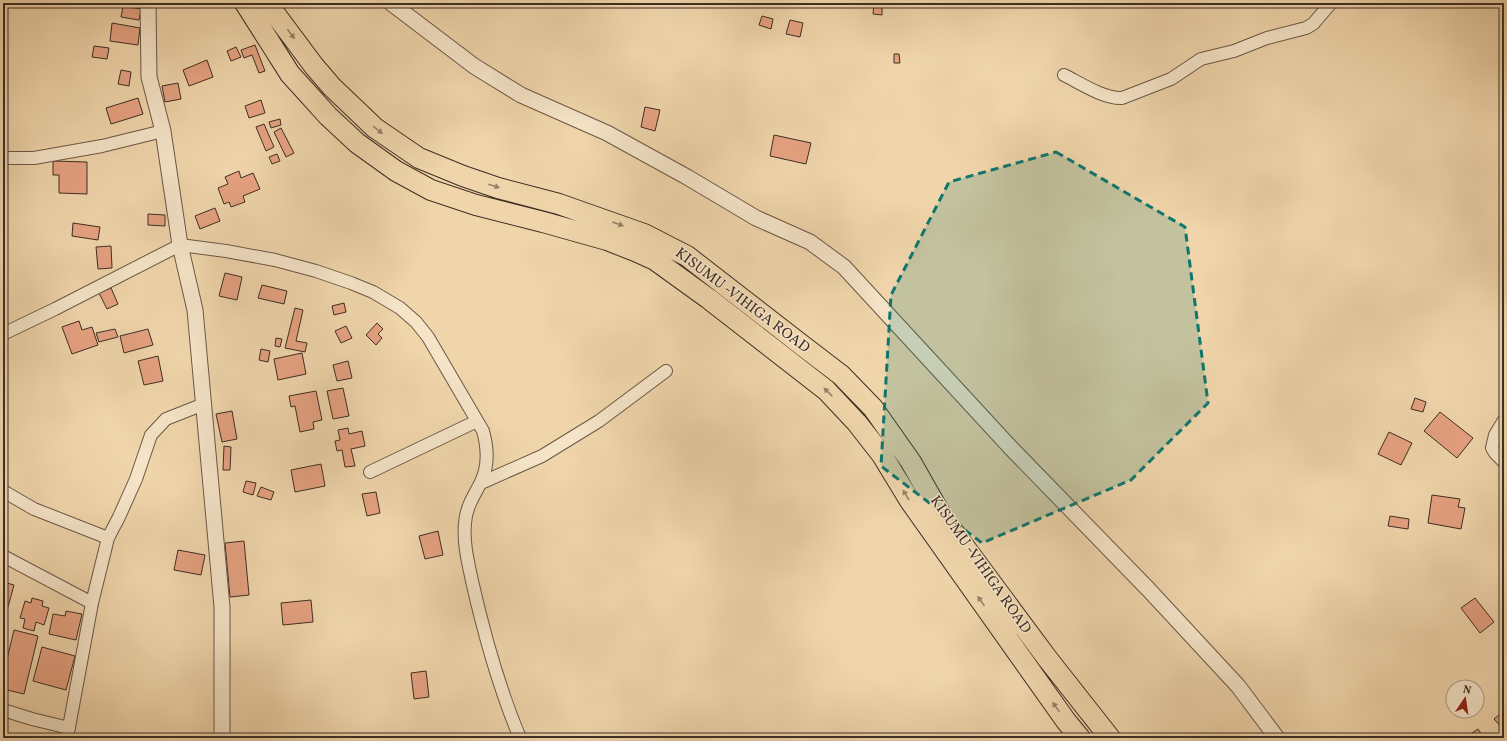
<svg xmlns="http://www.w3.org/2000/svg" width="1507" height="741" viewBox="0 0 1507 741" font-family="Vollkorn,serif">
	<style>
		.building { fill: #e6a282; stroke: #3d2e24 }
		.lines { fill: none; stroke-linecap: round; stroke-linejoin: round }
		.minor-casing { stroke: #6a5846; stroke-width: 14 }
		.tertiary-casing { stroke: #6a5846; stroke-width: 17 }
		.trunk-casing { stroke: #3d2e24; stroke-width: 22 }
		.minor { stroke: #f5e4c8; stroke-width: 12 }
		.tertiary { stroke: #f5e4c8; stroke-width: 15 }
		.trunk { stroke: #f0d5ab; stroke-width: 20 }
		.oneway { fill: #968268 }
		.marked { fill: #0f766e; fill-opacity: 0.2; stroke: #0f766e; stroke-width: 3; stroke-dasharray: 8 5; stroke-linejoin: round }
		.labels { text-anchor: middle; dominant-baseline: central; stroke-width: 3; stroke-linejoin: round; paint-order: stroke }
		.street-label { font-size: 15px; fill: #3d2e24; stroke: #f5e4c8 }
	</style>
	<rect width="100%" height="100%" fill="#f0d5ab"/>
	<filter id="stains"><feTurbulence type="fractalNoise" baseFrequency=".005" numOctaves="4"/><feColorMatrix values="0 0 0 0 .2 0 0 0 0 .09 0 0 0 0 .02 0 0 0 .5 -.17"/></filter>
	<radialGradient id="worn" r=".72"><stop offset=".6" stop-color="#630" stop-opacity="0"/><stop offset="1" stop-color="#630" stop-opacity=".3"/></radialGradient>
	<path class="building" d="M874,3H882V15L873,14Z
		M123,6L141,9L139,20L121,17Z
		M762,16L773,19L771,29L759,25Z
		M790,20L803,23L800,37L786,34Z
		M112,23L140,28L138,45L110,41Z
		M255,45L265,71L259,73L252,55L244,58L241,50Z
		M94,46L109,48L107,59L92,57Z
		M236,47L241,57L231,61L227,51Z
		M894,54H899L900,63H894Z
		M207,60L213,77L189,86L183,70Z
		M121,70L131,72L129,86L118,84Z
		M178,83L181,99L165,102L162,86Z
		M138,98L143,114L111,124L106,108Z
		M261,100L265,113L249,118L245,106Z
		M645,107L660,110L655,131L641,127Z
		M280,119L281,125L271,128L269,122Z
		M264,124L274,147L266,151L256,127Z
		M281,128L294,153L286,157L274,132Z
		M774,135L811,143L806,164L770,156Z
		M277,154L280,161L272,164L269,157Z
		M53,161L87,162V194L59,193V175H53Z
		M239,171L241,178L253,173L260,189L243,196L245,202L231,207L229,202L224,204L218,188L228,184L225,177Z
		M215,208L220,221L200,229L195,216Z
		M148,214L165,215V226L148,225Z
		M73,223L100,227L98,240L72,236Z
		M111,246L112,268L98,269L96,247Z
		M225,273L242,277L237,300L219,296Z
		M262,285L287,291L284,304L258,298Z
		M111,288L118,304L107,309L99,293Z
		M344,303L346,312L334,315L332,306Z
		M295,308L303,310L296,341L307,343L305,352L285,348Z
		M79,321L82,330L92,327L98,345L72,354L62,327Z
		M377,323L383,329L378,334L382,338L376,345L366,335Z
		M346,326L352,338L341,343L335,331Z
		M115,329L118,337L99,342L96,333Z
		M148,329L153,345L124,353L120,336Z
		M276,338L282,339L280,347L275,346Z
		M261,349L270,351L268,362L259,360Z
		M302,353L306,374L278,380L274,359Z
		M158,356L163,381L144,385L138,361Z
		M348,361L352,378L337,381L333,365Z
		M343,388L349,416L333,419L327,391Z
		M316,391L322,420L313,422L314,429L300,432L295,406L291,407L289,396Z
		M1415,398L1426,402L1423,412L1411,409Z
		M232,411L237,439L222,442L216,414Z
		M1440,412L1473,438L1457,458L1424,431Z
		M348,428L349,434L362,431L365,446L351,449L355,466L345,467L342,450L337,451L335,441L340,440L338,430Z
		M1389,432L1412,443L1401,465L1378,454Z
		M224,446L231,447L230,470H223Z
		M321,464L325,486L295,492L291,470Z
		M246,481L256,483L253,495L243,492Z
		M261,487L274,492L271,500L257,496Z
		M376,492L380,513L367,516L362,494Z
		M1432,495L1460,499L1458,507L1465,508L1461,529L1428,523Z
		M1390,516L1409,519L1408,529L1388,526Z
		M438,531L443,555L425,559L419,536Z
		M244,541L249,595L230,597L225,543Z
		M178,550L205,555L201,575L174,570Z
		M3,582L14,585L8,607L3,606Z
		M32,598L43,601L42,606L49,608L44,625L36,622L34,631L23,628L25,619L20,618L25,601L31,603Z
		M1475,598L1494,622L1480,633L1461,608Z
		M311,600L313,622L283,625L281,603Z
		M66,611L82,614L76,640L49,634L53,614L65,616Z
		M14,630L38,636L24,694L3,689V676Z
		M42,647L75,656L66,690L33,681Z
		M426,671L429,697L414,699L411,673Z
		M1504,711V730L1494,719Z
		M1478,729L1484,738H1464Z"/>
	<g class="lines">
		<g class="minor-casing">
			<path id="minor" d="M1064,75C1080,83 1104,99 1122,98L1171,79L1201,59L1234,51L1267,38L1306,28L1313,24L1331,3
				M3,158H34L102,146L163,131
				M3,334L55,309L180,245L226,251L275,260L316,271L351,283L373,292L400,308L416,322L428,337L483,431C488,449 489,467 480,484C473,497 466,508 465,523C463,542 468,562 472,581C484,634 499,688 520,738
				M1504,420L1495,435L1492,448L1495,453L1504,462
				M370,472L477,421
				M481,483L542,456L599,421L666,371
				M3,491L34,509L108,538
				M3,556L92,603
				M3,710L32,719L69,728
				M67,738L92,603L108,538L119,517L136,479L151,435L166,419L204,404"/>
		</g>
		<g class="tertiary-casing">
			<path id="tertiary" d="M148,3L149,77L163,131L180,245L195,310L222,607V738
				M391,3L474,66L521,95L607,133L687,177L756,218L810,242L844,267L1010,447L1149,590L1238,686L1277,738"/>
		</g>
		<g class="trunk-casing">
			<path id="trunk" d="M245,3L290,74L310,96L328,116L357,143L396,171L431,190L476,205L543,222L607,240L635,251L655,260L709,299L826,390L857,423L882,455L910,501L1066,721L1080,738
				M267,3L314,66L332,87L375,128L419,158L463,176L498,188L559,204L644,234L687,256L803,346L841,375L873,408L911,462L941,515L1047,658L1110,738"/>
		</g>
		<use href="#minor" class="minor"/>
		<use href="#tertiary" class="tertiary"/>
		<use href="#trunk" class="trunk"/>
	</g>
	<defs><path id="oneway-solid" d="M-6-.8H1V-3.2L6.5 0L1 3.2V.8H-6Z"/></defs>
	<g class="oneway">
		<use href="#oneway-solid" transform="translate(291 34) rotate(53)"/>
		<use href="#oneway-solid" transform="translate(378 130) rotate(37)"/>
		<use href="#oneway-solid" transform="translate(494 186) rotate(18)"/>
		<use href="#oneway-solid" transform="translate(618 224) rotate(20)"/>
		<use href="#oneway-solid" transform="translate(828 392) rotate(-136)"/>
		<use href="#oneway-solid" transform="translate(906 495) rotate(-121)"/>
		<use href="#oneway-solid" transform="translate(981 601) rotate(-125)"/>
		<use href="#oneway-solid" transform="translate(1056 707) rotate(-125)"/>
	</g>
	<path class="marked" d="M1056,152L1185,227L1208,403L1131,480L982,543L881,466L891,295L949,182Z"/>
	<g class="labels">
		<g class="street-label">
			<text transform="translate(742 301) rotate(37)">KISUMU -VIHIGA ROAD</text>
			<text transform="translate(980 565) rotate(55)">KISUMU -VIHIGA ROAD</text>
		</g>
	</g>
	<rect width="1507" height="741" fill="none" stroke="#f0d5ab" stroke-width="16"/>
	<rect x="4" y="4" width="1499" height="733" fill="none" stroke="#3d2e24" stroke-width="2"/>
	<rect x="8" y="8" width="1491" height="725" fill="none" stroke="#3d2e24"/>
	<g transform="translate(1465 699) rotate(13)"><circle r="19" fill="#f5e4c8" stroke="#ab9b86"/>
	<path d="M0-3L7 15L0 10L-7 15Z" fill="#8f2418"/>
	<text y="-6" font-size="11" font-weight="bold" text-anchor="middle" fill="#3d2e24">N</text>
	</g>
	<rect width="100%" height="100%" filter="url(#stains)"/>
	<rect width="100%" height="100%" fill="url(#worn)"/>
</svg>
